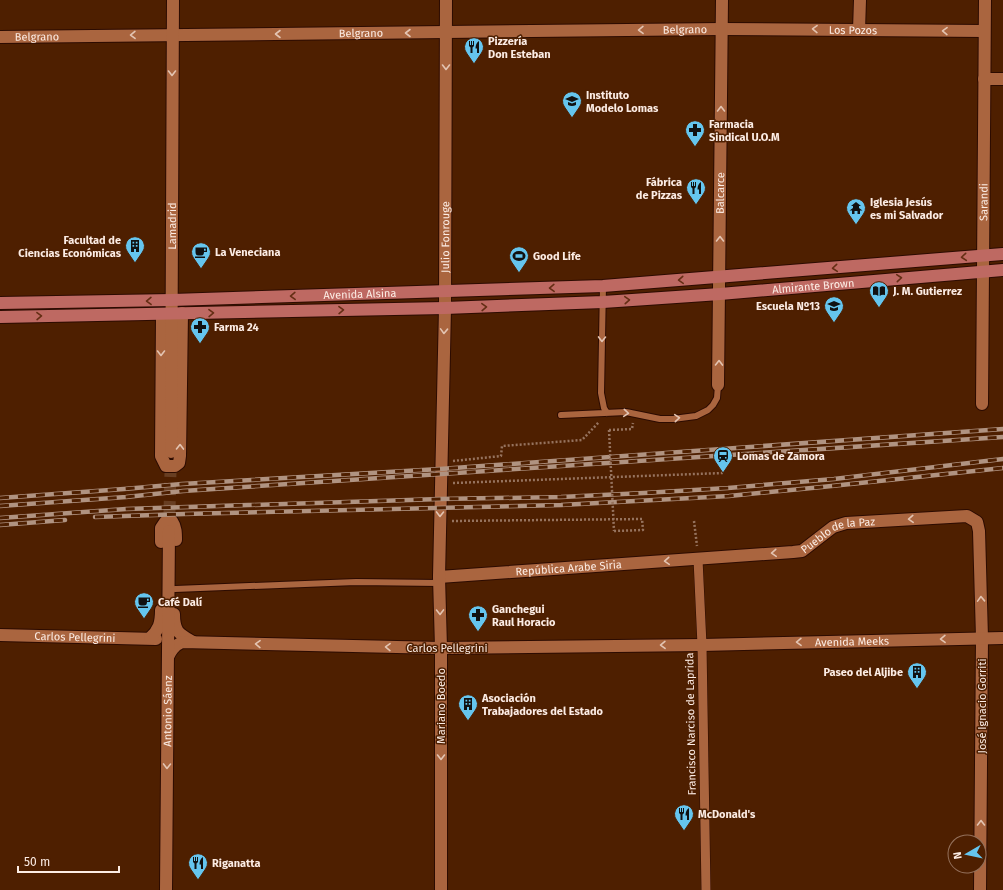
<svg xmlns="http://www.w3.org/2000/svg" width="1003" height="890" viewBox="0 0 1003 890" font-family="'Fira Sans',sans-serif">
	<style>
		.lines { fill: none; stroke-linecap: round; stroke-linejoin: round }
		.minor-tunnel { stroke: #683e22; stroke-width: 12; stroke-dasharray: 12 6; stroke-linecap: butt }
		.service-casing { stroke: #2c0b00; stroke-width: 8 }
		.pedestrian-casing { stroke: #2c0b00; stroke-width: 10 }
		.minor-casing { stroke: #2c0b00; stroke-width: 14 }
		.tertiary-casing { stroke: #2c0b00; stroke-width: 14 }
		.secondary-casing { stroke: #2c0b00; stroke-width: 14 }
		.path { stroke: #96735e; stroke-width: 2.5; stroke-dasharray: 2 2; stroke-linecap: butt }
		.service { stroke: #aa653f; stroke-width: 6 }
		.pedestrian { stroke: #aa653f; stroke-width: 9 }
		.minor { stroke: #aa653f; stroke-width: 12 }
		.tertiary { stroke: #aa653f; stroke-width: 12 }
		.secondary { stroke: #be6962; stroke-width: 12 }
		.rail-casing { stroke: #b09381; stroke-width: 4.5 }
		.rail { stroke: #4e1f00; stroke-width: 3; stroke-dasharray: 9; stroke-linecap: butt }
		.path-bridge { stroke: #96735e; stroke-width: 2.5; stroke-dasharray: 2 2; stroke-linecap: butt }
		.oneway { stroke: #e3c4b2 }
		.oneway2 { stroke: #642e14 }
		.labels { text-anchor: middle; dominant-baseline: central; stroke-width: 3; stroke-linejoin: round; paint-order: stroke }
		.street-label { font-size: 11px; fill: #fcece4; stroke: #4e1f00 }
		.poi-label { font-size: 11px; font-weight: bold; fill: #fcece4; stroke: #4e1f00; text-anchor: start }
	</style>
	<rect width="100%" height="100%" fill="#4e1f00"/>
	<g class="lines">
		<path class="minor-tunnel" d="M169,531L171,452"/>
		<g class="service-casing">
			<path id="service" d="M603,286L601,393L604,408L607,413
				M561,415L626,412L660,419H673L696,416L708,410L713,405L717,398L718,385
				M175,589L356,582L439,583"/>
		</g>
		<g class="pedestrian-casing">
			<path id="pedestrian" d="M698,559L702,645L706,890"/>
		</g>
		<g class="minor-casing">
			<g id="minor">
				<path d="M859,30L860,0"/>
				<path id="s1" d="M0,37L722,29L984,31"/>
				<path d="M984,79H1003"/>
				<path d="M162,314L161,456L166,466H175L179,463L180,456L182,313"/>
				<path id="s2" d="M718,385L722,0"/>
				<path id="s3" d="M982,404L985,0"/>
				<path id="s4" d="M171,452L173,0"/>
				<path d="M161,542V528L165,522L172,521C176,527 176,533 176,540"/>
				<path id="s5" d="M439,577L793,552L802,551L833,527L846,523L967,516L977,522L979,531L982,638L980,890"/>
				<path d="M174,614C174,632 179,634 193,642"/>
				<path id="s6" d="M0,635L156,639"/>
				<path d="M150,638C159,630 161,623 161,610"/>
				<path d="M168,657C171,650 174,646 182,642L441,648"/>
				<path id="s7" d="M166,890L169,531"/>
			</g>
		</g>
		<g class="tertiary-casing">
			<g id="tertiary">
				<path id="s8" d="M441,648L702,645L1003,638"/>
				<path id="s9" d="M441,890V648L439,577L445,308L446,0"/>
			</g>
		</g>
		<g class="secondary-casing">
			<g id="secondary">
				<path id="s10" d="M0,303L172,300L603,286L1003,254"/>
				<path id="s11" d="M0,317L445,308L603,302L720,294L1003,270"/>
			</g>
		</g>
		<path class="path" d="M609,430L632,429L633,423
			M453,461L501,456L502,446L582,440L599,422
			M453,483L723,473
			M452,521L642,519L643,530L614,531
			M694,521L697,546"/>
		<use href="#service" class="service"/>
		<use href="#pedestrian" class="pedestrian"/>
		<use href="#minor" class="minor"/>
		<use href="#tertiary" class="tertiary"/>
		<use href="#secondary" class="secondary"/>
		<g class="rail-casing">
			<path id="rail" d="M0,498L124,489L182,484L440,469L1003,429
				M0,506L126,497L183,491L1003,437
				M95,517L184,514L561,505L729,496L822,487L1003,468
				M0,518L126,509L440,499L561,497L644,493L728,488L834,479L1003,459
				M0,525L65,520"/>
		</g>
		<use href="#rail" class="rail"/>
		<path class="path-bridge" d="M609,430L614,531"/>
	</g>
	<defs><path id="oneway-chevron" d="M-2-3.5L2.5 0L-2 3.5" fill="none" stroke-width="1.6" stroke-linecap="round" stroke-linejoin="round"/></defs>
	<g class="oneway">
		<use href="#oneway-chevron" transform="translate(815 29) rotate(-179)"/>
		<use href="#oneway-chevron" transform="translate(641 30) rotate(179)"/>
		<use href="#oneway-chevron" transform="translate(945 31) rotate(-179)"/>
		<use href="#oneway-chevron" transform="translate(408 33) rotate(180)"/>
		<use href="#oneway-chevron" transform="translate(278 34) rotate(180)"/>
		<use href="#oneway-chevron" transform="translate(133 35) rotate(179)"/>
		<use href="#oneway-chevron" transform="translate(446 67) rotate(90)"/>
		<use href="#oneway-chevron" transform="translate(172 73) rotate(90)"/>
		<use href="#oneway-chevron" transform="translate(721 109) rotate(-90)"/>
		<use href="#oneway-chevron" transform="translate(720 239) rotate(-90)"/>
		<use href="#oneway-chevron" transform="translate(444 331) rotate(92)"/>
		<use href="#oneway-chevron" transform="translate(602 339) rotate(91)"/>
		<use href="#oneway-chevron" transform="translate(161 353) rotate(90)"/>
		<use href="#oneway-chevron" transform="translate(719 363) rotate(-89)"/>
		<use href="#oneway-chevron" transform="translate(626 413) rotate(5)"/>
		<use href="#oneway-chevron" transform="translate(677 418) rotate(-5)"/>
		<use href="#oneway-chevron" transform="translate(180 447) rotate(-89)"/>
		<use href="#oneway-chevron" transform="translate(440 514) rotate(91)"/>
		<use href="#oneway-chevron" transform="translate(911 519) rotate(177)"/>
		<use href="#oneway-chevron" transform="translate(774 553) rotate(176)"/>
		<use href="#oneway-chevron" transform="translate(667 561) rotate(176)"/>
		<use href="#oneway-chevron" transform="translate(981 599) rotate(-92)"/>
		<use href="#oneway-chevron" transform="translate(440 612) rotate(89)"/>
		<use href="#oneway-chevron" transform="translate(943 639) rotate(179)"/>
		<use href="#oneway-chevron" transform="translate(799 642) rotate(179)"/>
		<use href="#oneway-chevron" transform="translate(258 644) rotate(-179)"/>
		<use href="#oneway-chevron" transform="translate(663 645) rotate(179)"/>
		<use href="#oneway-chevron" transform="translate(388 647) rotate(-179)"/>
		<use href="#oneway-chevron" transform="translate(441 757) rotate(90)"/>
		<use href="#oneway-chevron" transform="translate(167 766) rotate(91)"/>
		<use href="#oneway-chevron" transform="translate(981 823) rotate(-90)"/>
	</g>
	<g class="oneway2">
		<use href="#oneway-chevron" transform="translate(964 257) rotate(175)"/>
		<use href="#oneway-chevron" transform="translate(835 268) rotate(175)"/>
		<use href="#oneway-chevron" transform="translate(899 278) rotate(-5)"/>
		<use href="#oneway-chevron" transform="translate(681 280) rotate(176)"/>
		<use href="#oneway-chevron" transform="translate(552 288) rotate(178)"/>
		<use href="#oneway-chevron" transform="translate(293 296) rotate(178)"/>
		<use href="#oneway-chevron" transform="translate(627 300) rotate(-4)"/>
		<use href="#oneway-chevron" transform="translate(149 301) rotate(179)"/>
		<use href="#oneway-chevron" transform="translate(484 307) rotate(-2)"/>
		<use href="#oneway-chevron" transform="translate(341 310) rotate(-1)"/>
		<use href="#oneway-chevron" transform="translate(211 313) rotate(-1)"/>
		<use href="#oneway-chevron" transform="translate(39 316) rotate(-1)"/>
	</g>
	<defs>
		<g id="restaurant-pin" transform="scale(1)"><path d="M0 17L-7.5 6A9.5 9.5 0 1 1 7.5 6Z" fill="#65c5ee" stroke="#4e1f00"/><path d="M-5-6h1v4h1v-4h1v4h1v-4h1v5L-1.5 .5V6h-2V.5L-5-1ZM5-6V6H3V1.5H1.5Q1.5-4 5-6Z" fill="#111"/></g>
		<g id="school-pin" transform="scale(1)"><path d="M0 17L-7.5 6A9.5 9.5 0 1 1 7.5 6Z" fill="#65c5ee" stroke="#4e1f00"/><path d="M0-5L7-2L0 1L-7-2ZM-4 1L0 2.5L4 1V4Q0 6-4 4Z" fill="#111"/></g>
		<g id="pharmacy-pin" transform="scale(1)"><path d="M0 17L-7.5 6A9.5 9.5 0 1 1 7.5 6Z" fill="#65c5ee" stroke="#4e1f00"/><path d="M-2-6h4v4h4v4h-4v4h-4v-4h-4v-4h4Z" fill="#111"/></g>
		<g id="temple-pin" transform="scale(1)"><path d="M0 17L-7.5 6A9.5 9.5 0 1 1 7.5 6Z" fill="#65c5ee" stroke="#4e1f00"/><path d="M0-6L5-2H3V0L6.5 2.5H4V6H1.5V3h-3V6H-4V2.5H-6.5L-3 0V-2H-5Z" fill="#111"/></g>
		<g id="building-pin" transform="scale(1)"><path d="M0 17L-7.5 6A9.5 9.5 0 1 1 7.5 6Z" fill="#65c5ee" stroke="#4e1f00"/><path d="M-4-6H4V6H1V3H-1V6H-4ZM-2.5-4.3h1.7v1.8h-1.7ZM.8-4.3h1.7v1.8H.8ZM-2.5-1h1.7V.8h-1.7ZM.8-1h1.7V.8H.8Z" fill="#111"/></g>
		<g id="cafe-pin" transform="scale(1)"><path d="M0 17L-7.5 6A9.5 9.5 0 1 1 7.5 6Z" fill="#65c5ee" stroke="#4e1f00"/><path d="M-5.5-4.5H6V0H3Q3 3.5 0 3.5H-2.5Q-5.5 3.5-5.5 0ZM3-3.2v2h1.7v-2ZM-6 4.5H4V6H-6Z" fill="#111"/></g>
		<g id="stadium-pin" transform="scale(1)"><path d="M0 17L-7.5 6A9.5 9.5 0 1 1 7.5 6Z" fill="#65c5ee" stroke="#4e1f00"/><path d="M0-5a6.5 5 0 1 0 0 10a6.5 5 0 1 0 0-10ZM-3.5-1.8h7v3.6h-7Z" fill="#111"/></g>
		<g id="library-pin" transform="scale(1)"><path d="M0 17L-7.5 6A9.5 9.5 0 1 1 7.5 6Z" fill="#65c5ee" stroke="#4e1f00"/><path d="M-6-4Q-3-5.5-.7-3.5V5Q-3 3-6 4ZM6-4Q3-5.5 .7-3.5V5Q3 3 6 4Z" fill="#111"/></g>
		<g id="station-pin" transform="scale(1)"><path d="M0 17L-7.5 6A9.5 9.5 0 1 1 7.5 6Z" fill="#65c5ee" stroke="#4e1f00"/><path d="M-3-6H3Q5-6 5-4V2Q5 4 3 4L4.5 6H3L1.5 4h-3L-3 6H-4.5L-3 4Q-5 4-5 2V-4Q-5-6-3-6ZM-3.5-4v3h7v-3ZM-3.5 1v1.5H-2V1ZM2 1v1.5H3.5V1Z" fill="#111"/></g>
	</defs>
	<g fill-rule="evenodd">
		<use href="#restaurant-pin" x="474" y="47"/>
		<use href="#school-pin" x="572" y="101"/>
		<use href="#pharmacy-pin" x="695" y="130"/>
		<use href="#restaurant-pin" x="696" y="188"/>
		<use href="#temple-pin" x="856" y="208"/>
		<use href="#building-pin" x="135" y="246"/>
		<use href="#cafe-pin" x="201" y="252"/>
		<use href="#stadium-pin" x="519" y="256"/>
		<use href="#library-pin" x="879" y="291"/>
		<use href="#school-pin" x="834" y="306"/>
		<use href="#pharmacy-pin" x="200" y="327"/>
		<use href="#station-pin" x="723" y="456"/>
		<use href="#cafe-pin" x="144" y="602"/>
		<use href="#pharmacy-pin" x="478" y="615"/>
		<use href="#building-pin" x="917" y="672"/>
		<use href="#building-pin" x="468" y="704"/>
		<use href="#restaurant-pin" x="684" y="814"/>
		<use href="#restaurant-pin" x="198" y="863"/>
	</g>
	<g class="labels">
		<g class="street-label">
			<text stroke="none"><textPath href="#s1" startOffset="685">Belgrano</textPath></text>
			<text stroke="none"><textPath href="#s1" startOffset="853">Los Pozos</textPath></text>
			<text stroke="none"><textPath href="#s1" startOffset="361">Belgrano</textPath></text>
			<text stroke="none"><textPath href="#s1" startOffset="37">Belgrano</textPath></text>
			<text stroke="none"><textPath href="#s2" startOffset="192">Balcarce</textPath></text>
			<text stroke="none"><textPath href="#s3" startOffset="202">Sarandi</textPath></text>
			<text stroke="none"><textPath href="#s4" startOffset="226">Lamadrid</textPath></text>
			<text stroke="none"><textPath href="#s9" startOffset="653">Julio Fonrouge</textPath></text>
			<text stroke="none"><textPath href="#s11" startOffset="814">Almirante Brown</textPath></text>
			<text stroke="none"><textPath href="#s10" startOffset="360">Avenida Alsina</textPath></text>
			<text stroke="none"><textPath href="#s5" startOffset="405">Pueblo de la Paz</textPath></text>
			<text stroke="none"><textPath href="#s5" startOffset="130">República Arabe Siria</textPath></text>
			<text stroke="none"><textPath href="#s6" startOffset="75">Carlos Pellegrini</textPath></text>
			<text stroke="none"><textPath href="#s8" startOffset="411">Avenida Meeks</textPath></text>
			<text x="447" y="648">Carlos Pellegrini</text>
			<text transform="translate(441 706) rotate(-90)">Mariano Boedo</text>
			<text transform="translate(982 706) rotate(-90)">José Ignacio Gorriti</text>
			<text stroke="none"><textPath href="#s7" startOffset="179">Antonio Sáenz</textPath></text>
			<text transform="translate(691 724) rotate(-91)">Francisco Narciso de Laprida</text>
		</g>
		<g class="poi-label">
			<text x="488" y="41">Pizzería<tspan x="488" dy="13">Don Esteban</tspan></text>
			<text x="586" y="95">Instituto<tspan x="586" dy="13">Modelo Lomas</tspan></text>
			<text x="709" y="124">Farmacia<tspan x="709" dy="13">Sindical U.O.M</tspan></text>
			<text x="682" y="182" text-anchor="end">Fábrica<tspan x="682" dy="13">de Pizzas</tspan></text>
			<text x="870" y="202">Iglesia Jesús<tspan x="870" dy="13">es mi Salvador</tspan></text>
			<text x="121" y="240" text-anchor="end">Facultad de<tspan x="121" dy="13">Ciencias Económicas</tspan></text>
			<text x="215" y="252">La Veneciana</text>
			<text x="533" y="256">Good Life</text>
			<text x="893" y="291">J. M. Gutierrez</text>
			<text x="820" y="306" text-anchor="end">Escuela Nº13</text>
			<text x="214" y="327">Farma 24</text>
			<text x="737" y="456">Lomas de Zamora</text>
			<text x="158" y="602">Café Dalí</text>
			<text x="492" y="609">Ganchegui<tspan x="492" dy="13">Raul Horacio</tspan></text>
			<text x="903" y="672" text-anchor="end">Paseo del Aljibe</text>
			<text x="482" y="698">Asociación<tspan x="482" dy="13">Trabajadores del Estado</tspan></text>
			<text x="698" y="814">McDonald's</text>
			<text x="212" y="863">Riganatta</text>
		</g>
	</g>
	<g transform="translate(967 854) rotate(261)"><circle r="19" fill="#4e1f00" stroke="#94715b"/>
	<path d="M0-3L7 15L0 10L-7 15Z" fill="#65c5ee"/>
	<text y="-6" font-size="11" font-weight="bold" text-anchor="middle" fill="#fcece4">N</text>
	</g>
	<path d="M18 866v6h101v-6" fill="none" stroke="#fcece4" stroke-width="2"/>
	<text x="24" y="866" font-size="12" fill="#fcece4" stroke="#4e1f00" stroke-width="3" paint-order="stroke">50 m</text>
</svg>
